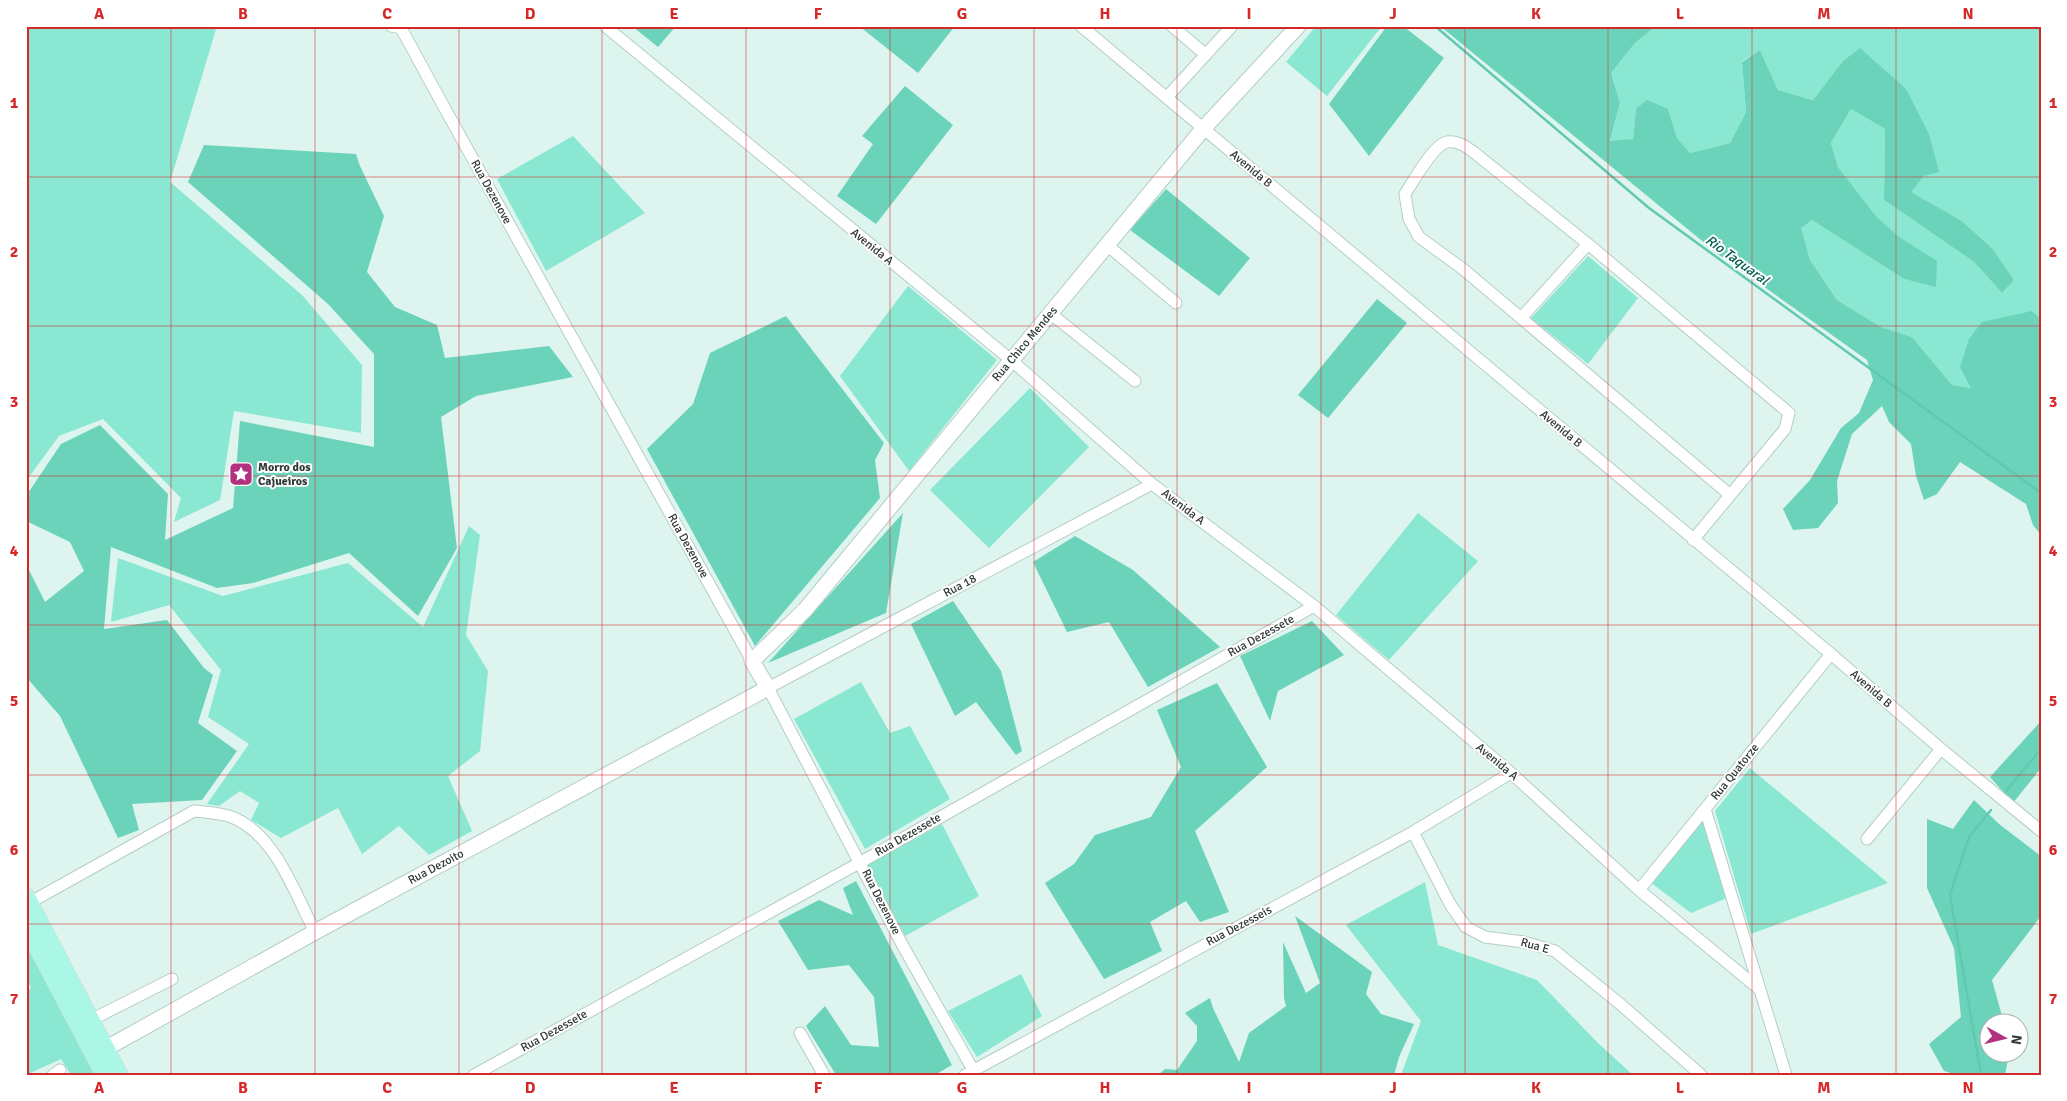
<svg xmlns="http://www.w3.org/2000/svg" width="2067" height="1101" viewBox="0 0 2067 1101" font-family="Signika,sans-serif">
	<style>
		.green { fill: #8ae7d1 }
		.forest { fill: #6cd3bb }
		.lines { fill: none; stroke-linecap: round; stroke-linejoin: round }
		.stream { stroke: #61c9b1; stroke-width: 2.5 }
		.minor-casing { stroke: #b5cdc6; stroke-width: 13 }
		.secondary-casing { stroke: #b5cdc6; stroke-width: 17 }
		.primary-casing { stroke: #d5d7d7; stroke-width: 19 }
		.minor { stroke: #fff; stroke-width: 11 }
		.secondary { stroke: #fff; stroke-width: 15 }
		.primary { stroke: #aaf7e5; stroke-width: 18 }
		.grid { fill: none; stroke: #d62828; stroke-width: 1; stroke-opacity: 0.55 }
		.labels { text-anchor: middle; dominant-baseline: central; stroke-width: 4; stroke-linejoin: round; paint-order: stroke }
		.street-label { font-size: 12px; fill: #2f3836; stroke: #fff }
		.poi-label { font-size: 12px; font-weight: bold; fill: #2f3836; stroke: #fff; text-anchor: start }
		.water-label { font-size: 14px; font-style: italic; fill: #005d4e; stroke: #fff }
		.neatline { fill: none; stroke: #d62828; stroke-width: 2 }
		.grid-label { font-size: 16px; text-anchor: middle; font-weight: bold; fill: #d62828 }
	</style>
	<rect width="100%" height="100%" fill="#ddf5ee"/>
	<path class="green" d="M26,26H217L170,182L302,295L362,365L361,433L234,411L220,500L174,522L181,498L103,419L59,436L26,481Z
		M1316,26H1382L1327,96L1286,62Z
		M1656,26H2041V319L2032,311L1971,388L1952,385L1912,337L1881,327L1837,300L1810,260L1800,227L1812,220L1904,279L1936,286L1899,237L1876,216L1838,167L1831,143L1851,109L1885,129L1884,200L1974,262L2002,293L2014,280L1993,249L1962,221L1910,192L1924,176L1842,62L1813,100L1778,90L1760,50L1742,61L1746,112L1730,143L1690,153L1677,138L1668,109H1636L1633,139L1610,142L1620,103L1611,73L1635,43Z
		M573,136L645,213L546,271L497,179Z
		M1588,256L1638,298L1588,364L1531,318Z
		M908,286L997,360L909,471L840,376Z
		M1030,388L1089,447L989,548L930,490Z
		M1418,513L1478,561L1389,660L1336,615Z
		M469,526L480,535L466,635L488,671L480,751L448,776L472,831L429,855L399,826L362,854L338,808L281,838L251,820L259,803L240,791L219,806L207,804L249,744L208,717L221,670L169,605L111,622L118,558L223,596L348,563L423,627Z
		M861,682L890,733L910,726L950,799L865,849L794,719Z
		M1750,768L1888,883L1751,934L1715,811Z
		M1702,818L1727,898L1691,913L1650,882Z
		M942,824L979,896L905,936L867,865Z
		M1425,882L1438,945L1537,980L1598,1043L1633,1075H1401L1421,1021L1346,925Z
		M26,938L98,1075H71L61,1059L26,1075V992L31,988L26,978Z
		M1021,974L1042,1016L977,1057L948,1011Z"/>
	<path class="forest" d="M632,26H676L658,47Z
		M859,26H955L918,73Z
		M1387,26H1403L1444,58L1369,156L1329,104Z
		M1440,26H1656L1635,43L1611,73L1620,103L1610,141L1633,139L1636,109L1647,100L1668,109L1677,138L1690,153L1730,143L1746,112L1742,62L1760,50L1778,90L1813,100L1842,62L1860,48L1906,89L1929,134L1939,172L1924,176L1911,192L1962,221L1993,249L2014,280L2002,293L1974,262L1884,200L1885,129L1851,109L1831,143L1838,167L1876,216L1899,237L1937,261L1936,287L1904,279L1812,220L1801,228L1810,260L1837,300L1881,327L1912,337L1952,385L1971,388L1960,367L1969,339L1982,322L2032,311L2041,319V535L2033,525L2026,504L1960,462L1937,494L1924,500L1916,476L1911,444L1889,422L1882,406L1852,434L1837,481L1838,503L1818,528L1793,530L1783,509L1810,480L1841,428L1859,413L1873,380L1867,360L1718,254Z
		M905,86L953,125L876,224L837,196L873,144L862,136Z
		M204,145L356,154L360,166L384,216L367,272L395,307L437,325L445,358L549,346L573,377L476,396L441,417L457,548L418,616L349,553L253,583L217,588L111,547L104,629L167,620L204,668L213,675L198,723L237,751L202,800L132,804L139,830L118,838L60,716L26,677V564L45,602L84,571L70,542L26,521V496L61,444L100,425L168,494L165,540L233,508L240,421L374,447V354L328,304L188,182Z
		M1166,189L1250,258L1219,296L1130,230Z
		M1377,299L1407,323L1328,418L1298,395Z
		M786,316L884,443L875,460L880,498L755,646L647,449L693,404L710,353Z
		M903,513L886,613L768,663Z
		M1075,536L1133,570L1220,647L1148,687L1109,622L1067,632L1033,562Z
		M953,601L1001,671L1022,751L1016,755L976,702L955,716L911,624Z
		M1312,621L1344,655L1278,691L1270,721L1240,656Z
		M1217,683L1267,767L1195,831L1229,912L1200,922L1186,901L1150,922L1162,951L1104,979L1045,883L1074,864L1095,835L1151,817L1181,767L1157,710Z
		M2041,721V768L2013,803L1990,777Z
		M1974,800L1999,824L2041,856V916L1992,980L2004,1023L1990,1024V1054H2009L2005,1075H1957L1944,1071L1929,1044L1961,1017L1954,948L1927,888V819L1953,829Z
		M856,881L952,1065L935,1075H836L806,1026L825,1006L851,1045L879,1047L874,997L849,965L808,970L778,921L819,900L853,915L843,888Z
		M1295,916L1372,972L1366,994L1381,1014L1414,1024L1399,1057L1394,1075H1158L1165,1069L1177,1070L1197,1041V1026L1185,1013L1210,998L1213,1008L1239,1062L1249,1033L1286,1006L1284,998L1283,942L1306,993L1320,983Z"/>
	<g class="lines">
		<path class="stream" d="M1435,26L1649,208L2041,493
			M2006,791L2041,749
			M1981,1075L1950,895L1969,837L1991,810"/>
		<g class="minor-casing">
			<path id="minor" d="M391,26L401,28L444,107L752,661
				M605,26L1011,360L1152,484L1314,606L1511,773L1639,890L1758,988
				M1081,26L1831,654L1941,749L2041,831
				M1172,26L1206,55
				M1167,97L1232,26
				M1107,245L1176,303
				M1050,313L1135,381
				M1521,318L1588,244
				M1693,540L1785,429L1789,413L1588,244L1476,154C1468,148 1458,140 1447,142C1433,145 1413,182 1405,194L1409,219L1419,237L1463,269L1730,495
				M1705,809L1786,1075
				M1413,832L1450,904L1466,927L1485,937L1524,942L1555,951L1619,1003L1701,1075
				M1867,839L1941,749
				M1639,890L1831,654
				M29,903L194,811C206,812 218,813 229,816C275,832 294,892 315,932
				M91,1020L172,979
				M800,1033L824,1075
				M53,1075L60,1070
				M474,1075L861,862L1314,606
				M965,1075L1413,832L1511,773
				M976,1075L903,946L768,688L1152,484"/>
		</g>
		<g class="secondary-casing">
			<path id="secondary" d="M105,1049L315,932L768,688L752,661L805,610L1203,129L1298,26"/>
		</g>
		<g class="primary-casing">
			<path id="primary" d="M26,897L119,1075
				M26,925L105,1075"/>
		</g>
		<use href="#minor" class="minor"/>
		<use href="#secondary" class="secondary"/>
		<use href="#primary" class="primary"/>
	</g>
	<path class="grid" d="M171,26V1075M315,26V1075M459,26V1075M602,26V1075M746,26V1075M890,26V1075M1034,26V1075M1177,26V1075M1321,26V1075M1465,26V1075M1608,26V1075M1752,26V1075M1896,26V1075M26,177H2041M26,326H2041M26,476H2041M26,625H2041M26,775H2041M26,924H2041"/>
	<defs>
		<g id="sight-square" transform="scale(1.25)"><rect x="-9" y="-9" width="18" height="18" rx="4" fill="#b2327f" stroke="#fff"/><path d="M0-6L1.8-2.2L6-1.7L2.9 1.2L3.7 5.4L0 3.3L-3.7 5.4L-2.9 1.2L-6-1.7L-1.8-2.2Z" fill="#fff"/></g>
	</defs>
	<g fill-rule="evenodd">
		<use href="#sight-square" x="241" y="474"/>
	</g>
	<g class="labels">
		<g class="street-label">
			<text transform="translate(1251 169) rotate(40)">Avenida B</text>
			<text transform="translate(491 192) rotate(61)">Rua Dezenove</text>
			<text transform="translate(872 247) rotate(39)">Avenida A</text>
			<text transform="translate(1025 344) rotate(-50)">Rua Chico Mendes</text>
			<text transform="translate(1561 429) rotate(40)">Avenida B</text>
			<text transform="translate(1183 507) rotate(37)">Avenida A</text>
			<text transform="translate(688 546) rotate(61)">Rua Dezenove</text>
			<text transform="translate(960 586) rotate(-28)">Rua 18</text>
			<text transform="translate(1261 636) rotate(-29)">Rua Dezessete</text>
			<text transform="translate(1871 689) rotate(41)">Avenida B</text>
			<text transform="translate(1497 762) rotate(40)">Avenida A</text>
			<text transform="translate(1735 772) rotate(-51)">Rua Quatorze</text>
			<text transform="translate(908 835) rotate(-30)">Rua Dezessete</text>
			<text transform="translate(436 867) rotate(-28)">Rua Dezoito</text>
			<text transform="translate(881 902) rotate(63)">Rua Dezenove</text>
			<text transform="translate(1239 926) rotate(-28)">Rua Dezesseis</text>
			<text transform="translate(1535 946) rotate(15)">Rua E</text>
			<text transform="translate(554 1031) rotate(-29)">Rua Dezessete</text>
		</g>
		<g class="poi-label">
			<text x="258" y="467">Morro dos<tspan x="258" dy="14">Cajueiros</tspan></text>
		</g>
		<g class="water-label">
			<text transform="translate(1737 260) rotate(36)">Rio Taquaral</text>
		</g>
	</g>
	<rect width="2067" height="1101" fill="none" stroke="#ffffff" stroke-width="55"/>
	<g transform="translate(2004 1038) rotate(98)"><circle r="24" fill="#ffffff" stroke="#acafaf"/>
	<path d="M0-4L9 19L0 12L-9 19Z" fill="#b2327f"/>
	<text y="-8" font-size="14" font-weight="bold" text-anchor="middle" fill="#2f3836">N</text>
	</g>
	<rect x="28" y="28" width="2012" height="1046" class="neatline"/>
	<g class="grid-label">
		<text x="99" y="19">A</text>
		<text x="243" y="19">B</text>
		<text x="387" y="19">C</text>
		<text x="530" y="19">D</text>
		<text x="674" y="19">E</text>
		<text x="818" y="19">F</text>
		<text x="962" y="19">G</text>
		<text x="1105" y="19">H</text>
		<text x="1249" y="19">I</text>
		<text x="1393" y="19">J</text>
		<text x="1536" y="19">K</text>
		<text x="1680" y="19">L</text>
		<text x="1824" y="19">M</text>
		<text x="1968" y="19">N</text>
		<text x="14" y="108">1</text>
		<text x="2053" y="108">1</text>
		<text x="14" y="257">2</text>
		<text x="2053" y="257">2</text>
		<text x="14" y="407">3</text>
		<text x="2053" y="407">3</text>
		<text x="14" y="556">4</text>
		<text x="2053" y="556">4</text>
		<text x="14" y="706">5</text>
		<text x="2053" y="706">5</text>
		<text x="14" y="855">6</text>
		<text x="2053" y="855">6</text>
		<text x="14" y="1004">7</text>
		<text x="2053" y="1004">7</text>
		<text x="99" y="1093">A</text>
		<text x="243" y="1093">B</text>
		<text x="387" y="1093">C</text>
		<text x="530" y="1093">D</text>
		<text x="674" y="1093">E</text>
		<text x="818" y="1093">F</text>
		<text x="962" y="1093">G</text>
		<text x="1105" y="1093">H</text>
		<text x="1249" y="1093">I</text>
		<text x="1393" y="1093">J</text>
		<text x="1536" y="1093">K</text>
		<text x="1680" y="1093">L</text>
		<text x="1824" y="1093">M</text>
		<text x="1968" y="1093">N</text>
	</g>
</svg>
